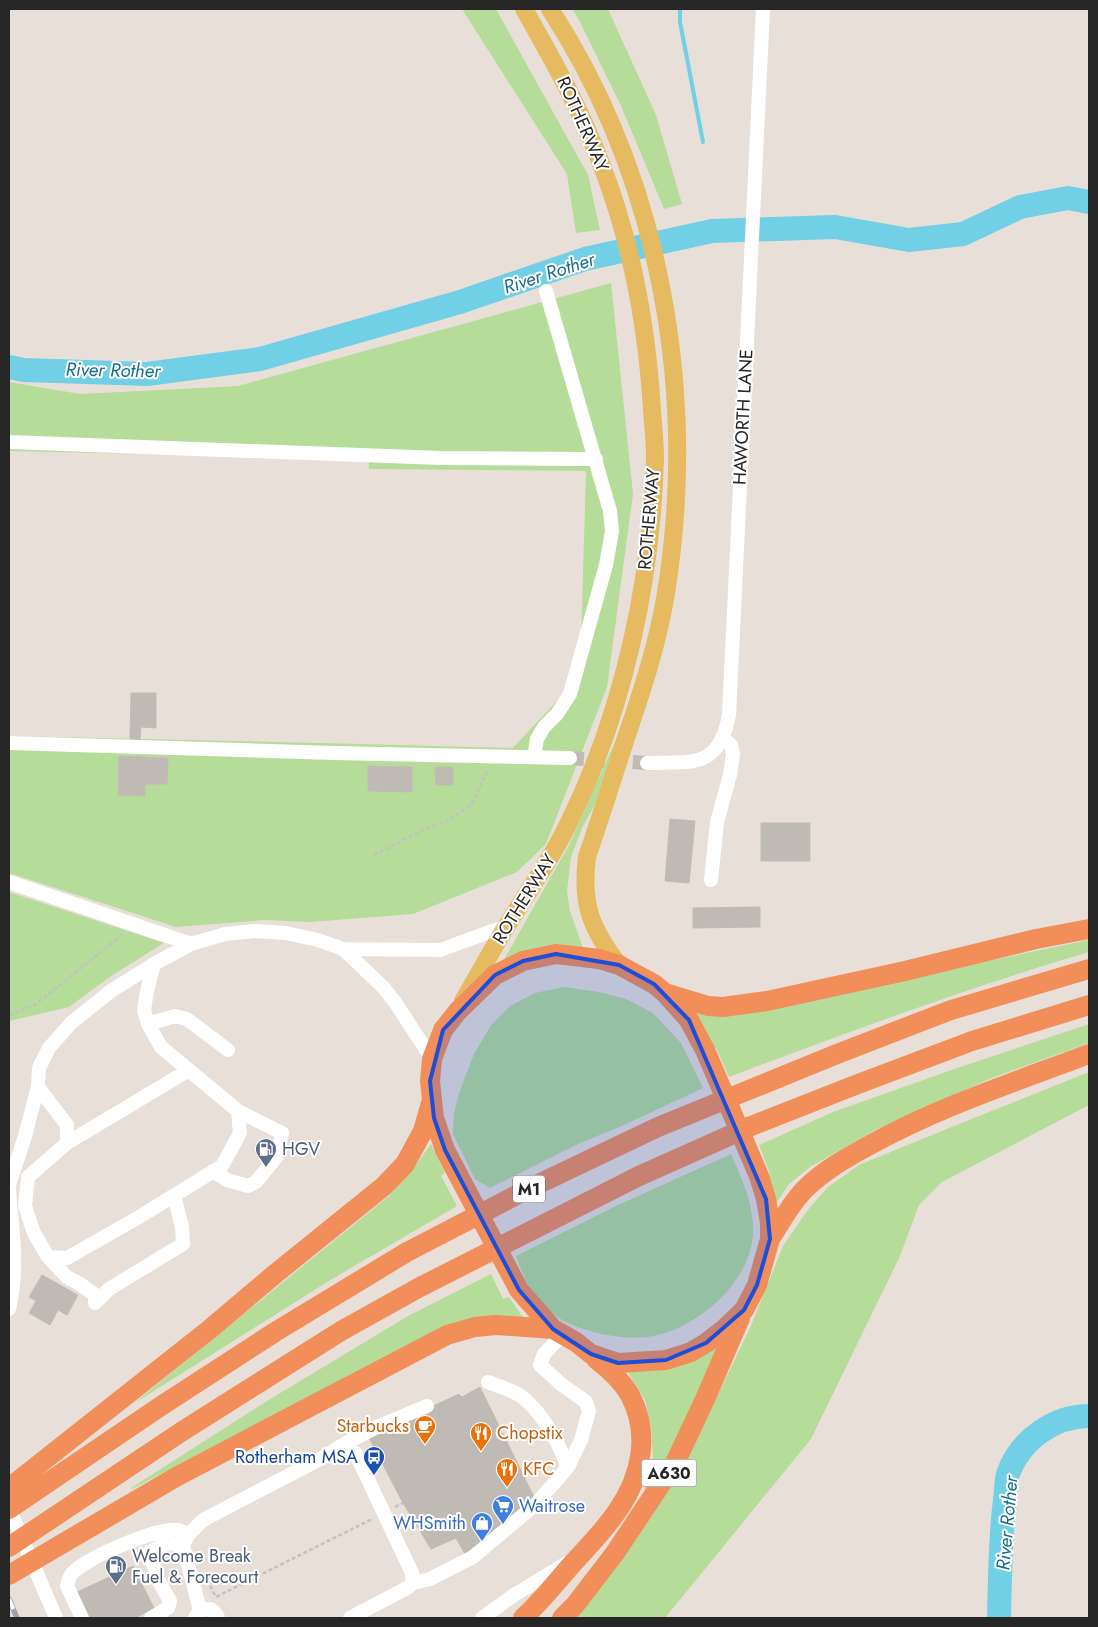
<svg xmlns="http://www.w3.org/2000/svg" width="1098" height="1627" viewBox="0 0 1098 1627" font-family="Jost,sans-serif">
	<style>
		.green { fill: #b5dc98 }
		.lines { fill: none; stroke-linecap: round; stroke-linejoin: round }
		.stream { stroke: #71d0e5; stroke-width: 4 }
		.river { stroke: #71d0e5; stroke-width: 24 }
		.building { fill: #c0bab5; stroke: #c3bcb3 }
		.minor-tunnel { stroke: #c1bbb4; stroke-width: 14; stroke-dasharray: 14 7; stroke-linecap: butt }
		.path { stroke: #c2c2c2; stroke-width: 2.5; stroke-dasharray: 4 2.5; stroke-linecap: butt }
		.minor { stroke: #fff; stroke-width: 14 }
		.major { stroke: #e6ba60; stroke-width: 18 }
		.highway { stroke: #f28e5a; stroke-width: 20 }
		.rail-casing { stroke: #9ca1b0; stroke-width: 5.5 }
		.rail { stroke: #fff; stroke-width: 4; stroke-dasharray: 11; stroke-linecap: butt }
		.marked { fill: #1d4ed8; fill-opacity: 0.2; stroke: #1d4ed8; stroke-width: 4; stroke-linejoin: round }
		.labels { text-anchor: middle; dominant-baseline: central; stroke-width: 4; stroke-linejoin: round; paint-order: stroke }
		.shield { fill: #fff; stroke: #676767; stroke-width: 1 }
		.shield-label { font-size: 16px; font-weight: bold; fill: #262626 }
		.street-label { font-size: 18px; fill: #262626; stroke: #fff }
		.service-label { font-size: 18px; fill: #4e5e75; stroke: #fff; text-anchor: start }
		.food-label { font-size: 18px; fill: #c56008; stroke: #fff; text-anchor: start }
		.transit-label { font-size: 18px; fill: #164399; stroke: #fff; text-anchor: end }
		.shop-label { font-size: 18px; fill: #366cbe; stroke: #fff; text-anchor: start }
		.water-label { font-size: 19px; font-style: italic; fill: #166d8b; stroke: #fff }
	</style>
	<rect width="100%" height="100%" fill="#e8e0d8"/>
	<path class="green" d="M462,9H496L588,175L600,230L576,233L567,174Z
		M572,9H608L656,115L682,204L664,209L621,106L578,18Z
		M611,283L633,494L607,687L546,844L517,872L413,914L310,922L265,920L176,927L9,873V736L361,744L369,469L361,744L513,748L566,691L581,643L586,471L369,469V459L9,451V382L80,394L238,386Z
		M619,733L603,793L593,808L583,826L571,857L567,891L570,911L583,948L502,963L569,845Z
		M9,892L164,943L111,976L69,1007L9,1021Z
		M1089,940V952C967,988 848,1032 729,1077L716,1048L710,1050L688,1008L900,979Z
		M564,987L599,992L626,999L653,1013L681,1043L703,1088L624,1125L578,1144L490,1188L475,1179L453,1134L454,1113L459,1093L474,1054L491,1025L510,1006L535,993Z
		M1089,1024V1043L992,1078L877,1129L810,1167L789,1184L775,1205L764,1177L770,1174L759,1145L833,1112L960,1067Z
		M1089,1072V1105L942,1182L919,1205L900,1256L811,1439L665,1618H571L691,1450L750,1328L783,1246L807,1211L828,1187L859,1165L954,1126Z
		M431,1144L445,1173L441,1176L457,1206L332,1279L133,1404L389,1196L413,1169Z
		M731,1154C741,1177 752,1200 753,1226C756,1277 701,1327 653,1336C621,1342 566,1330 543,1306C529,1291 523,1275 516,1256L616,1206Z
		M491,1274L503,1299L509,1297L524,1319L430,1334L132,1489L131,1488L267,1401L408,1316Z
		M720,1340L681,1433L648,1490L645,1488L653,1458L651,1427L645,1400L626,1369Z"/>
	<g class="lines">
		<path class="stream" d="M680,9V22L703,142"/>
		<path class="river" d="M9,367L24,370L147,374L260,359L460,302L585,259L712,231L835,227L909,240L963,234L1020,207L1068,198L1089,202
			M999,1618C1000,1579 1000,1539 1005,1500C1006,1492 1006,1482 1008,1474C1020,1440 1054,1416 1089,1416"/>
	</g>
	<path class="building" d="M131,693H156V728L141,727L140,740L130,739Z
		M119,756L168,758L167,784H145V796L118,795Z
		M368,766L412,767V792L368,791Z
		M435,767H453V785H436Z
		M670,819L695,821L689,883L665,881Z
		M761,823H810V861H761Z
		M760,907V927L693,928V908Z
		M42,1275L78,1295L67,1315L58,1310L50,1325L29,1313L36,1301L29,1297Z
		M480,1387L534,1497L465,1554L456,1538L431,1549L403,1503L368,1436L459,1394L462,1397Z
		M133,1566L154,1608L137,1617L89,1618L75,1593Z"/>
	<g class="lines">
		<path class="minor-tunnel" d="M570,758L647,763"/>
		<path class="path" d="M374,855L425,829L451,819L471,805L488,770
			M9,1015L35,1005L123,934
			M395,1507L403,1503
			M207,1580L216,1597L372,1519"/>
		<path class="minor" d="M9,442L441,458L596,459
			M9,743L335,753L570,758
			M534,757L537,739L544,727L557,714L570,694L606,565L612,531L610,511L546,291
			M647,763C692,762 719,769 729,715L763,9
			M711,880L717,822L730,775L733,754L731,745L722,738
			M9,882L191,944
			M343,949L383,987L395,1002L432,1059
			M154,964L147,991L144,1010L148,1024L161,1047L238,1111L282,1133L277,1156L256,1182L248,1186L227,1180L213,1171
			M148,1024L175,1016L187,1019L228,1050
			M38,1087L67,1125V1143L28,1177L25,1206L34,1233L48,1257L67,1258L139,1217L222,1166L240,1133L238,1111
			M67,1143L189,1070
			M9,1185L25,1136L38,1087L39,1068L49,1048L71,1023L111,991L154,964L191,944L225,934L255,931L286,933L318,940L343,949L440,950L506,926
			M9,1190C12,1232 19,1267 9,1309
			M48,1257L67,1277L80,1284L95,1295V1303
			M95,1303L109,1289L183,1244L182,1227L174,1195
			M488,1382C498,1386 512,1390 521,1396C543,1413 558,1442 568,1467
			M346,1443L356,1454L412,1573L413,1583L407,1588L350,1618
			M9,1508L56,1618
			M413,1583L430,1579L473,1557L535,1505L568,1467L581,1440L589,1411L586,1402L561,1384L540,1365L544,1354L562,1335
			M200,1610L183,1545L188,1535L203,1520L322,1458L346,1443L377,1427L427,1406
			M82,1618L67,1586C68,1582 69,1578 71,1575C80,1560 160,1526 178,1530C181,1530 185,1533 188,1535
			M151,1618L168,1608L170,1601L157,1578L150,1552L166,1543L183,1545
			M195,1618L200,1610L211,1609L217,1615L218,1618
			M482,1618L514,1595L567,1563"/>
		<path class="major" d="M550,9C661,180 698,393 666,593C658,642 643,688 627,735C614,775 601,816 587,857C581,904 591,929 619,965
			M463,1001C477,977 491,952 506,927C528,891 553,857 571,818C624,709 652,578 655,458C655,442 653,425 652,410C647,327 632,244 602,166C581,110 553,60 524,9"/>
		<path class="highway" d="M556,954L599,959L619,965L654,984L665,993L689,1020L705,1050L759,1176L766,1199L770,1223V1239L757,1285L744,1310L723,1330L706,1343L691,1352L666,1360L618,1363L591,1354L576,1342L553,1329L519,1290L445,1150L434,1118L430,1081L432,1059L443,1030L458,1011L495,975L523,961Z
			M665,993L708,1006L723,1007L767,1001L905,971L1036,939L1089,929
			M770,1239C781,1222 791,1203 805,1189C823,1171 846,1158 868,1146C938,1107 1015,1082 1089,1054
			M9,1488L210,1329L275,1274L384,1186L405,1164L423,1131L431,1103
			M9,1509L161,1406L275,1332L407,1252L530,1188L658,1127L837,1054L951,1010L1089,969
			M9,1547L181,1432L341,1331L420,1287L639,1176L751,1126L858,1084L972,1041L1089,1005
			M9,1575L176,1477L447,1335L475,1327L496,1325L553,1329
			M523,1618C541,1602 557,1581 574,1562C589,1546 606,1528 618,1510C642,1475 650,1433 630,1395C622,1381 609,1369 596,1359
			M562,1618L575,1605L615,1553L675,1463L706,1397L740,1318"/>
		<g class="rail-casing">
			<path id="rail" d="M9,1599L17,1618"/>
		</g>
		<use href="#rail" class="rail"/>
	</g>
	<path class="marked" d="M556,954L619,965L654,984L689,1020L766,1199L770,1239L757,1285L744,1310L706,1343L666,1360L618,1363L591,1354L553,1329L519,1290L445,1150L434,1118L430,1081L443,1030L495,975L523,961Z"/>
	<defs>
		<g id="fuel-pin" transform="scale(1.125)"><path d="M0 17L-7.5 6A9.5 9.5 0 1 1 7.5 6Z" fill="#5c6f8a" stroke="#fff"/><path d="M-5.5-6h7V0h2V4h1.3V-2.5L3-4.5l.8-.8L6-3V5H2.5V1h-1V6h-7ZM-4.2-4.7v3.2H.2V-4.7Z" fill="#fff"/></g>
		<g id="cafe-pin" transform="scale(1.125)"><path d="M0 17L-7.5 6A9.5 9.5 0 1 1 7.5 6Z" fill="#e8710a" stroke="#fff"/><path d="M-5.5-4.5H6V0H3Q3 3.5 0 3.5H-2.5Q-5.5 3.5-5.5 0ZM3-3.2v2h1.7v-2ZM-6 4.5H4V6H-6Z" fill="#fff"/></g>
		<g id="restaurant-pin" transform="scale(1.125)"><path d="M0 17L-7.5 6A9.5 9.5 0 1 1 7.5 6Z" fill="#e8710a" stroke="#fff"/><path d="M-5-6h1v4h1v-4h1v4h1v-4h1v5L-1.5 .5V6h-2V.5L-5-1ZM5-6V6H3V1.5H1.5Q1.5-4 5-6Z" fill="#fff"/></g>
		<g id="bus-pin" transform="scale(1.125)"><path d="M0 17L-7.5 6A9.5 9.5 0 1 1 7.5 6Z" fill="#1a4fb4" stroke="#fff"/><path d="M-5-6H5V4H4V6H2V4H-2V6H-4V4H-5ZM-3.5-4V0h7V-4ZM-3.5 1.2v1.5H-2V1.2ZM2 1.2v1.5H3.5V1.2Z" fill="#fff"/></g>
		<g id="supermarket-pin" transform="scale(1.125)"><path d="M0 17L-7.5 6A9.5 9.5 0 1 1 7.5 6Z" fill="#3f7fe0" stroke="#fff"/><path d="M-6-5.5h2.5l.6 2H6L4.5 2H-2.5L-4.4-4H-6ZM-1.5 3.2a1.3 1.3 0 1 0 .1 0ZM3 3.2a1.3 1.3 0 1 0 .1 0Z" fill="#fff"/></g>
		<g id="shop-pin" transform="scale(1.125)"><path d="M0 17L-7.5 6A9.5 9.5 0 1 1 7.5 6Z" fill="#3f7fe0" stroke="#fff"/><path d="M-5-2.5h2.3a2.7 3.5 0 0 1 5.4 0H5L5.5 6h-11ZM-1.5-2.5h3a1.5 2.3 0 0 0-3 0Z" fill="#fff"/></g>
	</defs>
	<g fill-rule="evenodd">
		<use href="#fuel-pin" x="266" y="1149"/>
		<use href="#cafe-pin" x="425" y="1426"/>
		<use href="#restaurant-pin" x="481" y="1433"/>
		<use href="#bus-pin" x="374" y="1457"/>
		<use href="#restaurant-pin" x="507" y="1469"/>
		<use href="#supermarket-pin" x="503" y="1506"/>
		<use href="#shop-pin" x="482" y="1523"/>
		<use href="#fuel-pin" x="116" y="1566"/>
	</g>
	<g class="labels">
		<g class="shield">
			<rect x="513" y="1175.5" width="32" height="27" rx="4"/>
			<rect x="641.5" y="1459.5" width="55" height="27" rx="4"/>
		</g>
		<g class="shield-label">
			<text x="529" y="1189">M1</text>
			<text x="669" y="1473">A630</text>
		</g>
		<g class="street-label">
			<text transform="translate(583 124) rotate(66)">ROTHERWAY</text>
			<text transform="translate(743 417) rotate(-87)">HAWORTH LANE</text>
			<text transform="translate(649 519) rotate(-85)">ROTHERWAY</text>
			<text transform="translate(524 899) rotate(-58)">ROTHERWAY</text>
		</g>
		<g class="service-label">
			<text x="282" y="1149">HGV</text>
			<text x="132" y="1556">Welcome Break<tspan x="132" dy="21">Fuel &amp; Forecourt</tspan></text>
		</g>
		<g class="food-label">
			<text x="409" y="1426" text-anchor="end">Starbucks</text>
			<text x="497" y="1433">Chopstix</text>
			<text x="523" y="1469">KFC</text>
		</g>
		<g class="transit-label">
			<text x="358" y="1457">Rotherham MSA</text>
		</g>
		<g class="shop-label">
			<text x="519" y="1506">Waitrose</text>
			<text x="466" y="1523" text-anchor="end">WHSmith</text>
		</g>
		<g class="water-label">
			<text transform="translate(549 273) rotate(-18)">River Rother</text>
			<text transform="translate(113 370) rotate(1)">River Rother</text>
			<text transform="translate(1007 1523) rotate(-85)">River Rother</text>
		</g>
	</g>
	<rect width="1098" height="1627" fill="none" stroke="#262626" stroke-width="20"/>
</svg>
